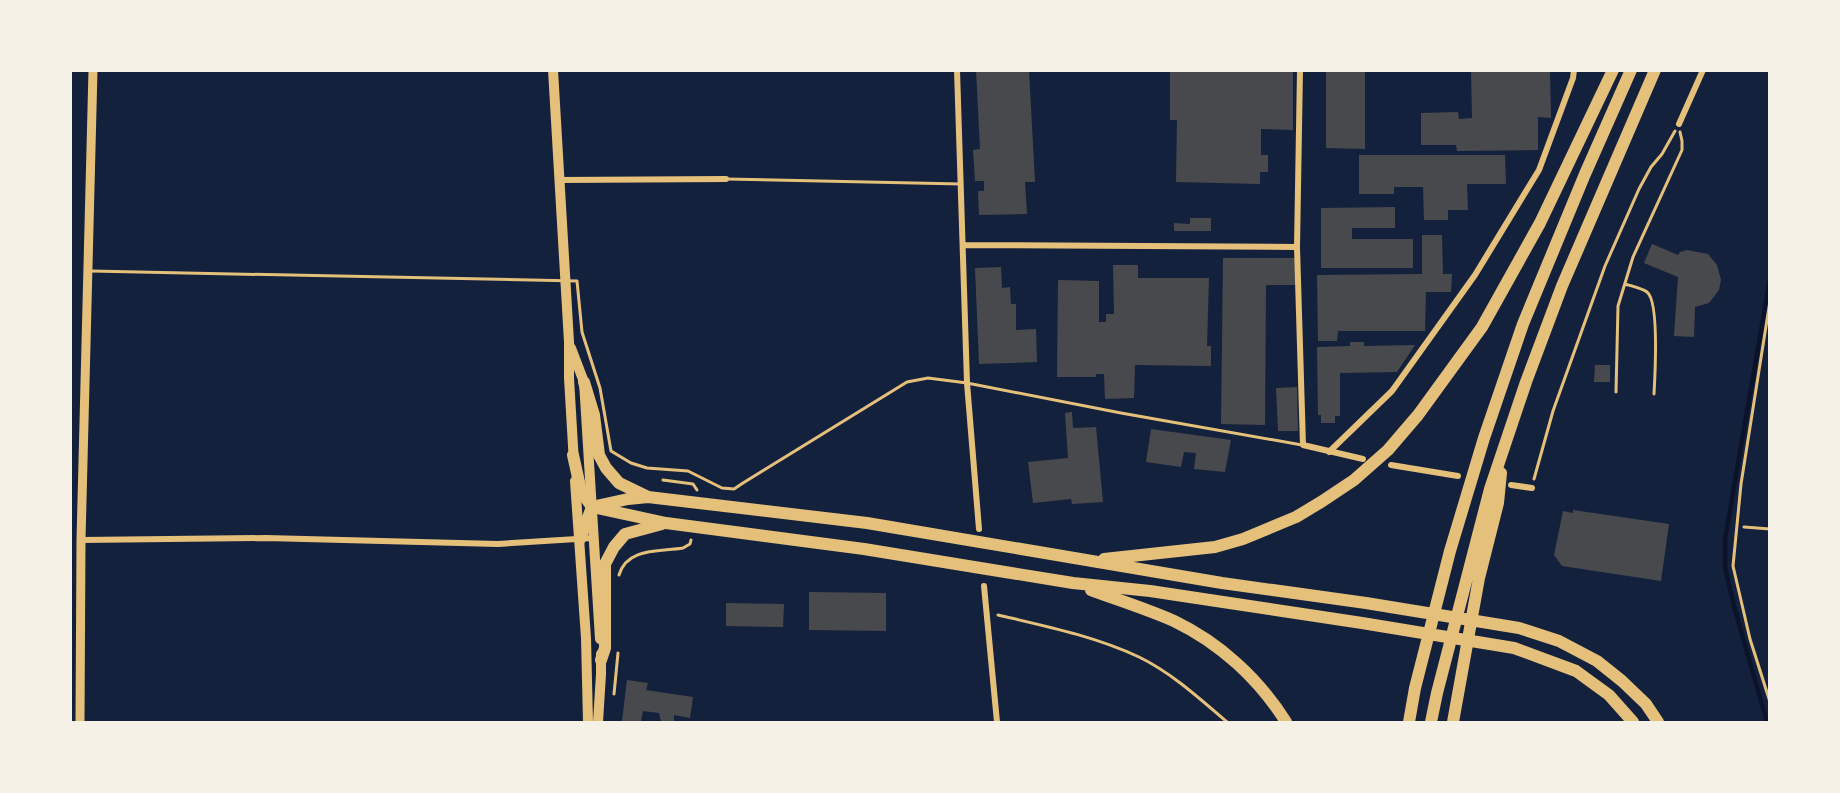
<svg xmlns="http://www.w3.org/2000/svg" width="1840" height="793" viewBox="0 0 1840 793" font-family="Inter,sans-serif">
	<style>
		.lines { fill: none; stroke-linecap: round; stroke-linejoin: round }
		.stream { stroke: #0b132b; stroke-width: 4.5 }
		.building { fill: #48494c }
		.path { stroke: #e5c07b; stroke-width: 3 }
		.service { stroke: #e5c07b; stroke-width: 3 }
		.minor { stroke: #e5c07b; stroke-width: 6 }
		.secondary { stroke: #e5c07b; stroke-width: 9 }
		.trunk { stroke: #e5c07b; stroke-width: 10 }
		.motorway { stroke: #e5c07b; stroke-width: 12 }
	</style>
	<rect width="100%" height="100%" fill="#14213d"/>
	<g class="lines">
		<path class="stream" d="M1767,722L1734,606L1725,567V539L1770,279"/>
	</g>
	<path class="building" d="M976,70H1029L1035,182H1025L1027,214L979,215L978,191H984V181H975L973,150L980,149Z
		M1170,70H1293V130L1261,129V155H1268V172H1260V184L1176,182L1177,120H1170Z
		M1326,70H1365V149L1326,148Z
		M1471,70H1550L1551,118L1538,117V150L1457,151L1456,145H1421V113L1458,112L1459,119L1472,118Z
		M1359,155H1505L1506,184H1467L1468,210H1448V220H1424L1423,187H1394V194H1359Z
		M1395,207V228H1352V239H1413V268H1321V208Z
		M1190,218H1211V231H1174V223L1190,224Z
		M1422,235H1442L1443,274H1452L1451,292H1426L1425,331H1338L1337,341H1318L1317,275L1422,274Z
		M1652,244L1678,255L1680,252L1687,250L1708,254L1717,265L1721,280L1719,290L1709,303L1695,307L1694,337L1674,336L1678,277L1644,263Z
		M1223,258H1296V285H1266L1265,425L1221,424Z
		M1113,265H1138V278H1209L1207,346H1211V366L1135,365L1134,398L1105,399L1104,374H1096V377H1057L1058,280L1099,281V322H1106V314H1114Z
		M1001,267L1002,288L1010,287L1011,304H1016V330L1036,329L1037,362L979,364L975,268Z
		M1350,342H1364V346L1415,345L1397,372L1340,373V416H1335V423H1321V415H1318L1317,347L1350,346Z
		M1595,365H1610V382H1594Z
		M1297,387L1298,431H1278L1276,388Z
		M1072,412L1073,428L1096,427L1103,502L1072,504L1071,499L1033,503L1028,462L1068,458L1065,413Z
		M1151,429L1231,440L1225,472L1194,469L1196,453L1184,452L1181,467L1146,462Z
		M1573,510L1669,524L1661,581L1562,566L1554,555L1563,511L1573,513Z
		M809,592L886,593V631L809,630Z
		M726,603L784,604L783,627L726,626Z
		M627,680L648,683L646,690L693,697L690,718L674,715V722H661L659,713L643,711L641,722L622,721Z"/>
	<g class="lines">
		<path class="path" d="M1625,284C1631,286 1642,288 1647,292C1659,301 1655,376 1654,394
			M1616,392L1618,306L1633,257L1682,150V141L1680,132
			M1534,479L1553,411L1605,266L1639,189L1651,167L1662,154L1675,131
			M663,480L693,484L697,490
			M1744,527L1770,529
			M619,575C627,547 660,552 683,548L690,544L691,540
			M998,615C1045,626 1094,636 1139,657C1172,673 1200,699 1227,722
			M614,694L618,653"/>
		<path class="service" d="M726,179L961,184
			M91,271L577,281L582,332L600,388L611,451L631,463L647,468L688,471L722,488L734,489L743,483L907,382L928,378L967,383L1121,413L1302,445
			M1770,301L1741,484L1733,566L1750,639L1770,702"/>
		<path class="minor" d="M957,70L967,383L979,529
			M1679,124L1703,70
			M559,180L726,179
			M963,245L1297,247L1300,70
			M1297,247L1303,445L1363,459
			M1329,452L1392,391L1475,275L1539,170L1573,78L1574,70
			M1391,465L1458,476
			M1511,485L1532,488
			M81,540L266,538L498,544L593,538
			M984,586L997,722"/>
		<path class="secondary" d="M80,722L81,540L93,70"/>
		<path class="trunk" d="M553,70L569,342V378L574,463
			M571,348L584,382L600,639
			M575,481L586,638L588,722
			M598,722L601,674V654"/>
		<path class="motorway" d="M584,382L594,415L599,455L606,468L619,483L648,497
			M573,455L581,491L592,507L666,523L864,549L1073,583L1150,591L1362,623L1514,648L1576,671L1609,695L1633,722
			M596,506L628,499L648,497L867,523L1222,583L1366,603L1519,628L1559,641L1597,661L1622,681L1646,704L1658,722
			M580,539L592,507
			M1104,559L1215,547L1243,539L1296,517L1321,502L1354,480L1388,450L1418,415L1482,327L1540,223L1613,70
			M1091,590C1118,600 1147,609 1174,621C1220,643 1259,679 1286,722
			M601,660L605,648V564L614,547L625,534L662,524
			M1409,722L1415,688L1450,551L1484,438L1523,324L1585,174L1631,70
			M1431,722L1437,693L1490,489L1526,382L1562,286L1655,70
			M1453,722L1479,578L1498,503L1501,473"/>
	</g>
	<rect width="1840" height="793" fill="none" stroke="#f6f1e7" stroke-width="144"/>
</svg>
